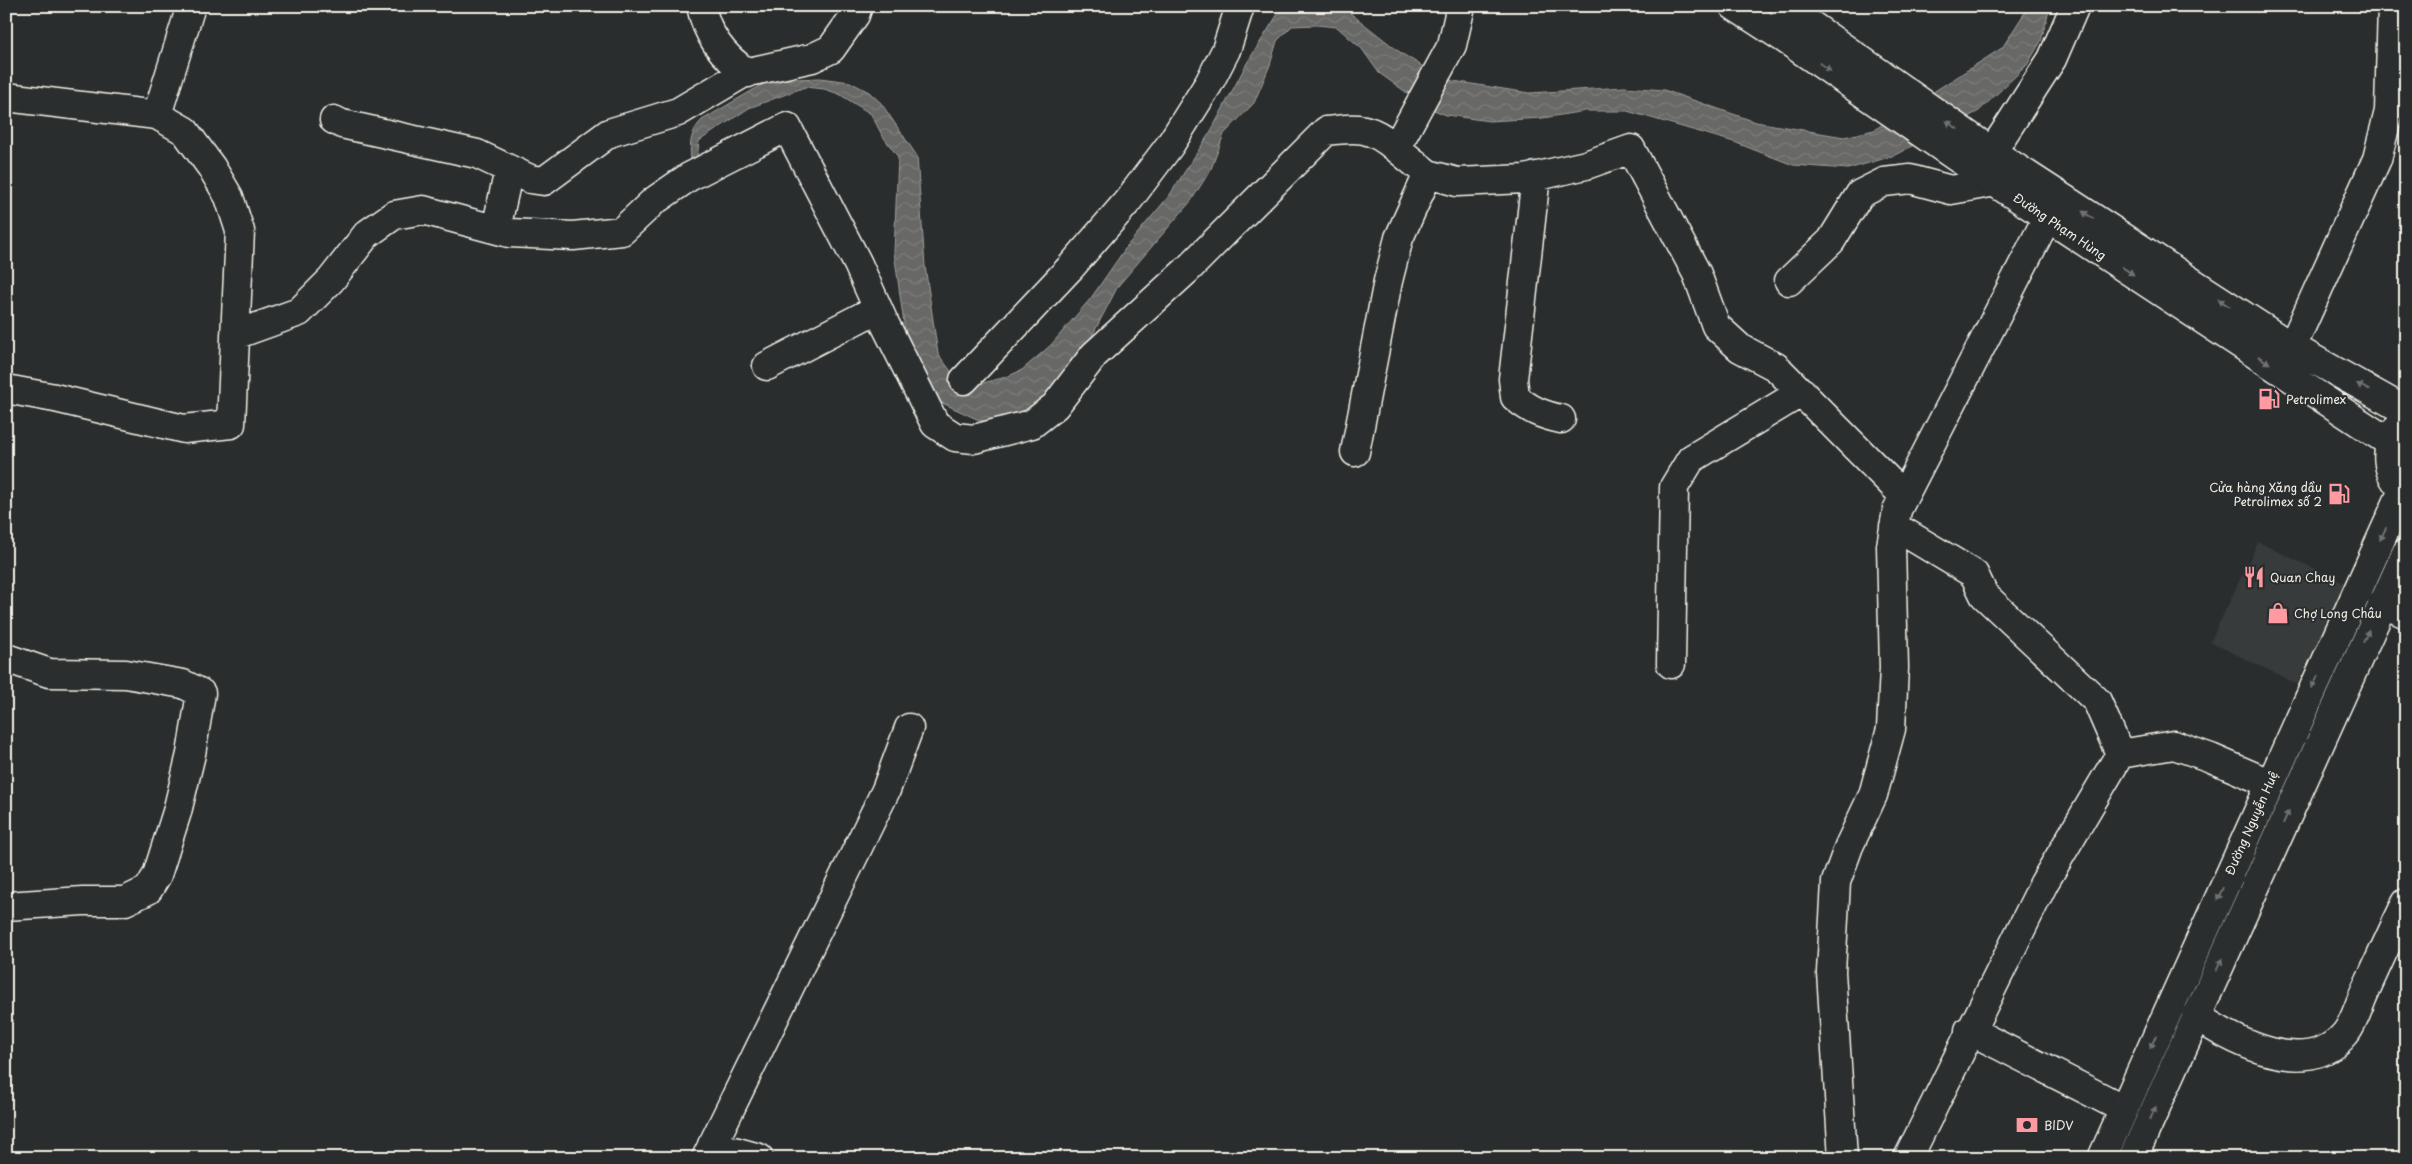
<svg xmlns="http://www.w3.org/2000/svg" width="2412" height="1164" viewBox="0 0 2412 1164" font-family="'Playpen Sans',sans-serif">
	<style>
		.built { fill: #373a3a }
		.water { fill: url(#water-waves); stroke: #9f9f9a }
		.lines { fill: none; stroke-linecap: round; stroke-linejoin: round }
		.minor-casing { stroke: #f4f1e8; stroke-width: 31 }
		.major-casing { stroke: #f4f1e8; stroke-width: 31 }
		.minor { stroke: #2a2d2e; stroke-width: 28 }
		.major { stroke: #2a2d2e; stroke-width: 28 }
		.oneway { fill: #71726f }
		.labels { text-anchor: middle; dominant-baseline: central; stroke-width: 4; stroke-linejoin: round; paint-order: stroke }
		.street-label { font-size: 12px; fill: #f4f1e8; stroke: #2a2d2e }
		.poi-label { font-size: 12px; fill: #f4f1e8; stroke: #2a2d2e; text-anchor: start }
	</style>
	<defs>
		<pattern id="water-waves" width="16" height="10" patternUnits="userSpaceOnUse" patternTransform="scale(1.25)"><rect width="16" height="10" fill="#676866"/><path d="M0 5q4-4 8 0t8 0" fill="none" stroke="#7d7e7c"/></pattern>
	</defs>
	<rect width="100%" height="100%" fill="#2a2d2e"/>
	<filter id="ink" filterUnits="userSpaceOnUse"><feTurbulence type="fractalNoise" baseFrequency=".02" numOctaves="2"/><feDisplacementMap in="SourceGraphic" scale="10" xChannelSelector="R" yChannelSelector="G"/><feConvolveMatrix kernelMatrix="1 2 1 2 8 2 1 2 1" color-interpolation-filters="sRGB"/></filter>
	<g filter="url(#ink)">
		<path class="built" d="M2258,542L2346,584L2297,684L2210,642Z"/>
		<path class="water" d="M1283,6H1335L1345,9L1401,53L1422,66L1453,81L1529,93L1625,87L1664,90L1756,122L1844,137L1874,130L2002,48L2029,6H2050L2041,41L2027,65L1979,111L1893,156L1848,169L1793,165L1734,142L1627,111H1585L1543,118L1489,121L1446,115L1427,107L1379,73L1362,49L1337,27L1316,25L1292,26L1277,41L1270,65L1254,103L1224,134L1211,169L1191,201L1118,286L1092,336L1065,381L1034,413L1008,419L981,421L936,400L918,365L905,331L894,252L898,157L882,135L871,114L839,94L824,89L805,87L749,108L699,141L697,160L691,159C689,143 691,131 702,120L770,80L820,78L850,82L869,92L881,103L917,156L925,266L938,354L953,374L964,381L983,383L1006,377L1022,370L1051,345L1091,298L1127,246L1169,196L1211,131L1247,63Z"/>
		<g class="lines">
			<g class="minor-casing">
				<path id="minor" d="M701,6C707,35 723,57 748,73
					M6,97L157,115L185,131L212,168L229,197L240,231L231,424L184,429L55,398L6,389
					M157,115L191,6
					M334,120L342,124L477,154L530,179L544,181L609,133L678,112L744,73L812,58L831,49L855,15L858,6
					M1992,152L2052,59L2075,6
					M1428,174L1457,182L1525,179L1586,165L1631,149L1697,274L1716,326L1740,348L1776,367L1904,496
					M1536,176L1513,379L1515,397C1530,410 1542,415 1561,419
					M496,229L509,170
					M1789,281L1831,241L1860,194L1884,182L1910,179L1951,190L1996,182
					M235,335L299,312L331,280L367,234L394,215L423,210L509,233L573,236L622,231L654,201L689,177L787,127L858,264L883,320
					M2292,347L2377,159L2389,111L2392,6
					M767,366L873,311L883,320L935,424L955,437L974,439L1032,424L1055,406L1094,355L1186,271L1326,131C1358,127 1370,126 1396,148
					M964,380L1070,268L1127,202L1170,145L1209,83L1226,50L1240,6
					M1355,452L1388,281L1399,238L1428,174L1396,148L1452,45L1461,6
					M1894,526L1974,574L1984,595L2097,701L2120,754L2174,745L2211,758L2269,783
					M2382,603L2406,614
					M6,658L49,673L126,674L183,684L201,693L191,754L177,812L157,875L148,890L125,901H83L6,906
					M1671,664L1674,487L1691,459L1802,392
					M2196,1016C2235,1042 2307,1080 2345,1034C2353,1025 2358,1008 2363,996C2377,965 2391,934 2406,903
					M1969,1030L2124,1109
					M712,1145L759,1158
					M706,1158L886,790L909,728
					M1843,1158L1831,972L1836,882L1849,846L1873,795L1891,729L1894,668L1891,546L1897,510L2047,218
					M1908,1158L2044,883L2120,754"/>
			</g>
			<g class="major-casing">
				<path id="major" d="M1734,6L1785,39L1956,157L2389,442
					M1784,6L1992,152L2292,347L2406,411
					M2398,427C2384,447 2384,475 2406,491
					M2102,1158L2403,490
					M2133,1158L2406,553"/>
			</g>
			<use href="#minor" class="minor"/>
			<use href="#major" class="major"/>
		</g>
		<defs><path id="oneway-solid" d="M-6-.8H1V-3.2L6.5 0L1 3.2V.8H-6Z" transform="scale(1.25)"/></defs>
		<g class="oneway">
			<use href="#oneway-solid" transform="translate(1825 67) rotate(35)"/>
			<use href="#oneway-solid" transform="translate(1952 125) rotate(-145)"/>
			<use href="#oneway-solid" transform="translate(2088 215) rotate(-147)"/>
			<use href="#oneway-solid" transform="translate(2128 271) rotate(33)"/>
			<use href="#oneway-solid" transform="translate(2224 303) rotate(-147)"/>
			<use href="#oneway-solid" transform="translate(2264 360) rotate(33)"/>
			<use href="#oneway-solid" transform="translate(2363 387) rotate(-151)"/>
			<use href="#oneway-solid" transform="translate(2383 534) rotate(115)"/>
			<use href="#oneway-solid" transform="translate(2366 636) rotate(-66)"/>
			<use href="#oneway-solid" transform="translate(2315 682) rotate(115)"/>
			<use href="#oneway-solid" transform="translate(2286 817) rotate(-66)"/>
			<use href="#oneway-solid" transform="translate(2220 894) rotate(114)"/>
			<use href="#oneway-solid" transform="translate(2219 965) rotate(-66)"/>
			<use href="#oneway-solid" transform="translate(2153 1042) rotate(114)"/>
			<use href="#oneway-solid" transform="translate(2153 1113) rotate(-66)"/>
		</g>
	</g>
	<defs>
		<g id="fuel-bare" transform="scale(1.725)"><path d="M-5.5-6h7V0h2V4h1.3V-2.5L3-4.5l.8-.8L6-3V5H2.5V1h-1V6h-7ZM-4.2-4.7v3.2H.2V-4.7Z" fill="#ff9aa2" stroke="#2a2d2e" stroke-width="2.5" paint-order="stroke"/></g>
		<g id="restaurant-bare" transform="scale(1.725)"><path d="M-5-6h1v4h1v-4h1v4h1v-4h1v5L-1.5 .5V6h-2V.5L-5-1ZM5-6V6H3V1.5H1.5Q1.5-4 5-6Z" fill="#ff9aa2" stroke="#2a2d2e" stroke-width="2.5" paint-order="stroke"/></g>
		<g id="shop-bare" transform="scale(1.725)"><path d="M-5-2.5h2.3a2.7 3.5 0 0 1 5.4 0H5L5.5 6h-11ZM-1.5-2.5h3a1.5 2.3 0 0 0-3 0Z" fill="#ff9aa2" stroke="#2a2d2e" stroke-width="2.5" paint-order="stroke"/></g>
		<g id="bank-bare" transform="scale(1.725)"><path d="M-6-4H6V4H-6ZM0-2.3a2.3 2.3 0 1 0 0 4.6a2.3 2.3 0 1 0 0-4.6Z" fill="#ff9aa2" stroke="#2a2d2e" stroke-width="2.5" paint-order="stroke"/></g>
	</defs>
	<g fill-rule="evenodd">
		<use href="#fuel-bare" x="2269" y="399"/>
		<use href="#fuel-bare" x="2339" y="494"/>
		<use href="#restaurant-bare" x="2254" y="577"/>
		<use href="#shop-bare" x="2278" y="613"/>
		<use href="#bank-bare" x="2027" y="1125"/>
	</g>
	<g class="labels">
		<g class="street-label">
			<text transform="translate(2060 226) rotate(34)">Đường Phạm Hùng</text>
			<text transform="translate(2251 823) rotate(-66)">Đường Nguyễn Huệ</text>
		</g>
		<g class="poi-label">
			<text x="2286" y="399">Petrolimex</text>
			<text x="2322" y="487" text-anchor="end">Cửa hàng Xăng dầu<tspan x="2322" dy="14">Petrolimex số 2</tspan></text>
			<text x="2270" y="577">Quan Chay</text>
			<text x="2294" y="613">Chợ Long Châu</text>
			<text x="2044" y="1125">BIDV</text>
		</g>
	</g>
	<rect width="2412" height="1164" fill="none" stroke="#2a2d2e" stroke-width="25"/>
	<rect x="12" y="12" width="2387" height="1139" fill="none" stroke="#f4f1e8" stroke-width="2" filter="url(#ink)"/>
</svg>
